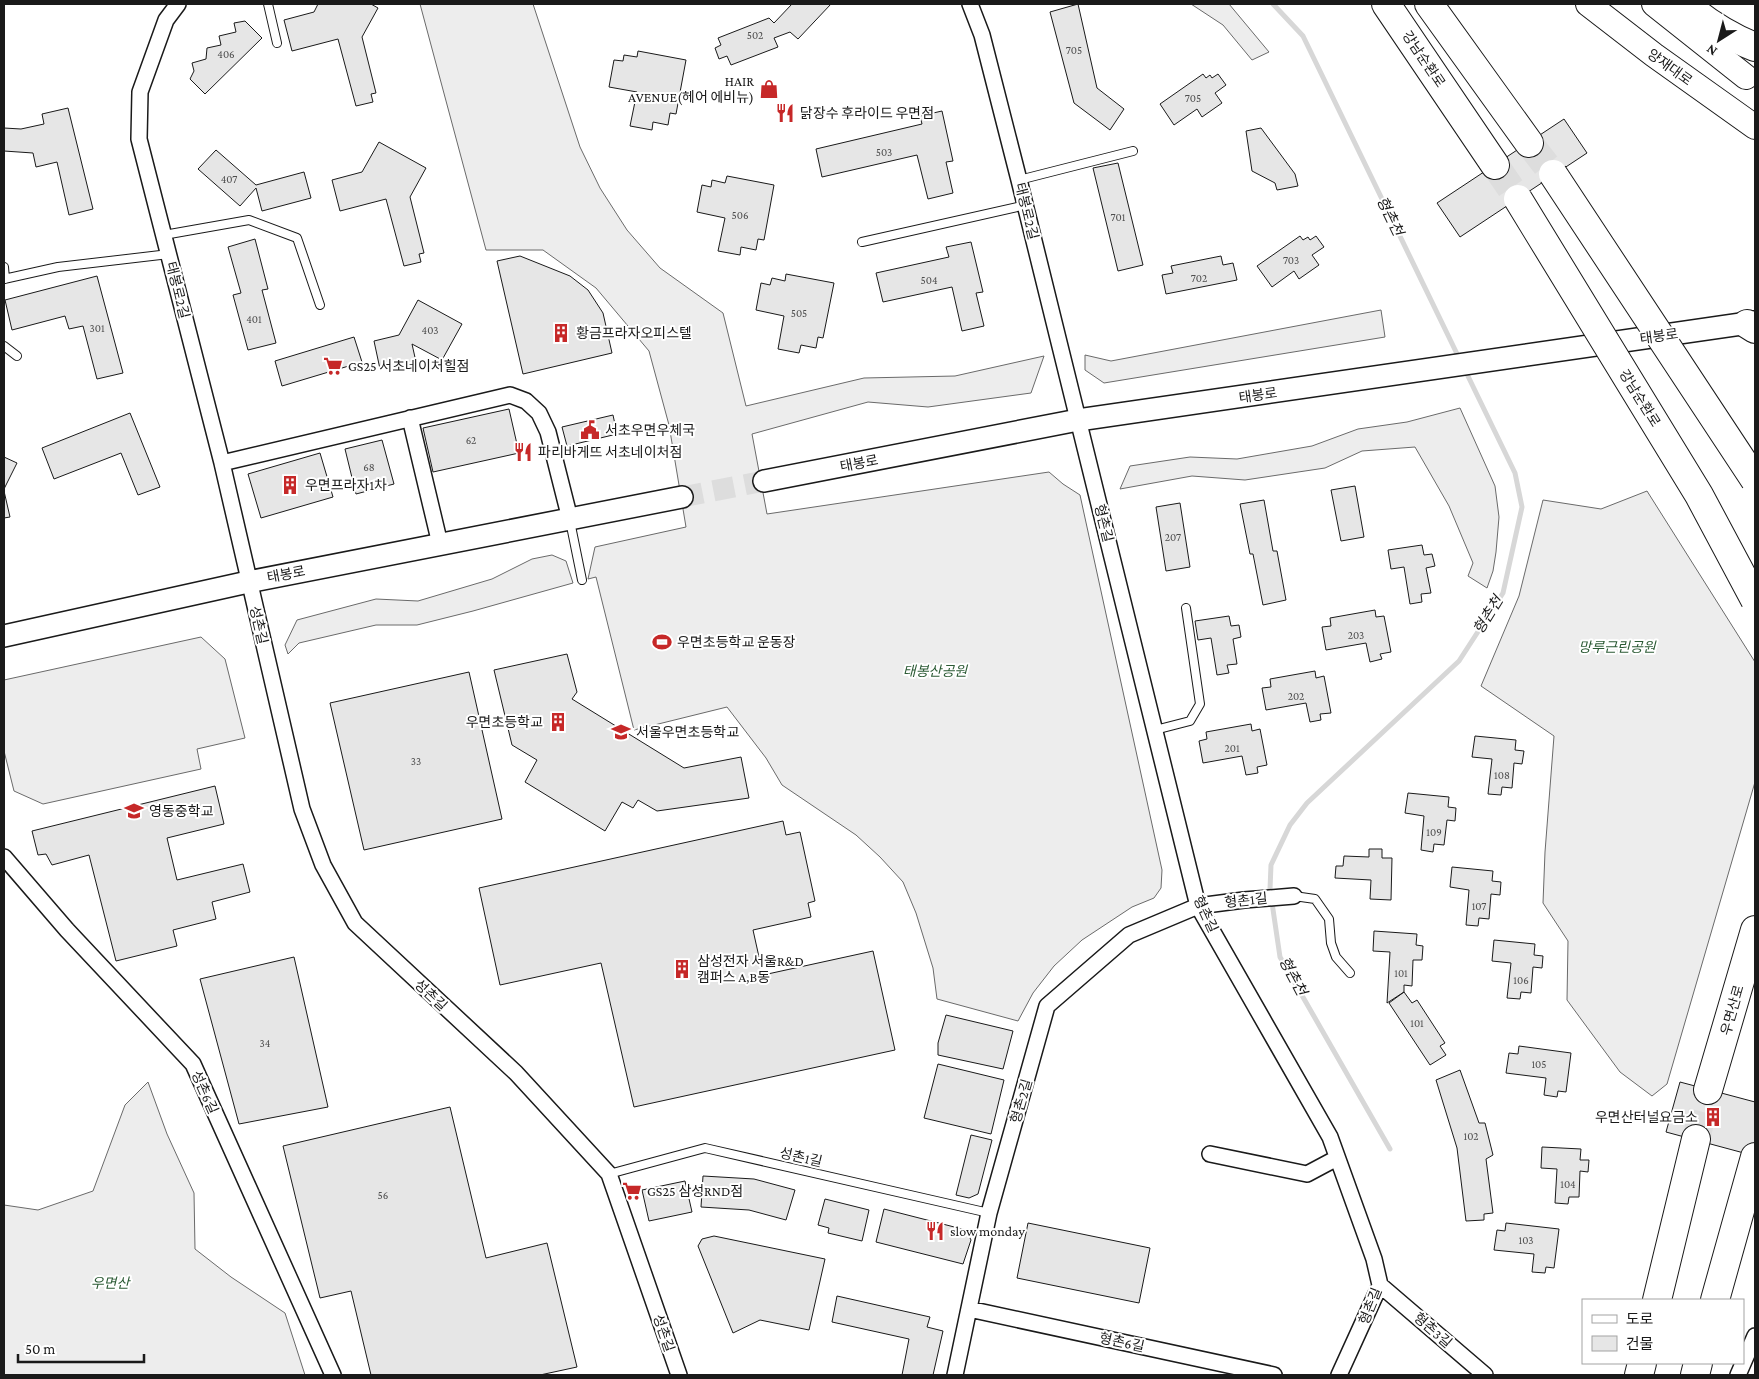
<svg xmlns="http://www.w3.org/2000/svg" width="1759" height="1379" viewBox="0 0 1759 1379" font-family="'Crimson Pro','Noto Sans KR',serif">
	<style>
		.built { fill: #ededed; stroke: #6a6a6a }
		.lines { fill: none; stroke-linecap: round; stroke-linejoin: round }
		.stream { stroke: #d7d7d7; stroke-width: 5 }
		.building { fill: #e6e6e6; stroke: #1a1a1a }
		.secondary-tunnel { stroke: #ddd; stroke-width: 21; stroke-dasharray: 21 11; stroke-linecap: butt }
		.highway-tunnel { stroke: #ddd; stroke-width: 28; stroke-dasharray: 28 14; stroke-linecap: butt }
		.lane-casing { stroke: #1a1a1a; stroke-width: 10 }
		.street-casing { stroke: #1a1a1a; stroke-width: 18 }
		.secondary-casing { stroke: #1a1a1a; stroke-width: 24 }
		.primary-casing { stroke: #1a1a1a; stroke-width: 26 }
		.highway-casing { stroke: #1a1a1a; stroke-width: 30 }
		.lane { stroke: #fff; stroke-width: 8 }
		.street { stroke: #fff; stroke-width: 15 }
		.secondary { stroke: #fff; stroke-width: 21 }
		.primary { stroke: #fff; stroke-width: 24 }
		.highway { stroke: #fff; stroke-width: 28 }
		.highway-bridge-casing { stroke: #1a1a1a; stroke-width: 30; stroke-linecap: butt }
		.highway-bridge { stroke: #fff; stroke-width: 28 }
		.labels { text-anchor: middle; dominant-baseline: central; stroke-width: 4; stroke-linejoin: round; paint-order: stroke }
		.number-label { font-size: 11px; fill: #4d4d4d }
		.street-label { font-size: 14px; fill: #1a1a1a; stroke: #fff }
		.poi-label { font-size: 14px; fill: #1a1a1a; stroke: #fff; text-anchor: start }
		.park-label { font-size: 14px; font-style: italic; fill: #2b5a34; stroke: #fff }
		.water-label { font-size: 15px; font-style: italic; fill: #1a1a1a; stroke: #fff }
	</style>
	<rect width="100%" height="100%" fill="#fff"/>
	<path class="built" d="M420,4H533L580,147L600,188L627,230L660,268L723,313L746,406L864,378L955,376L1044,356L1031,393L928,407L868,402L752,434L767,514L1049,472L1063,484L1080,495L1162,870L1161,888L1154,898L1132,907L1082,940L1054,966L1033,993L1018,1021L937,999L933,968L916,913L903,882L880,857L856,835L782,785L766,758L727,707L634,730L596,577L588,579L595,547L686,527L669,425L649,351L596,288L543,250H486Z
		M1191,4H1229L1269,52L1252,60L1223,25Z
		M1381,310L1385,337L1104,383L1085,370V355L1111,361Z
		M1460,408L1495,486L1499,517L1496,552L1493,571L1487,588L1468,576L1473,563L1449,506L1415,447L1362,451L1325,468L1245,480L1192,476L1120,489L1130,466L1190,457L1237,459L1312,446L1358,429L1407,422Z
		M1647,491L1755,662V782L1667,1084L1652,1096L1620,1072L1567,1000L1568,941L1543,903L1545,852L1554,736L1481,686L1519,596L1543,500L1601,509Z
		M552,555L566,561L573,583L473,611L417,625H376L299,643L288,654L285,645L297,620L376,599L418,601L492,579L532,559Z
		M201,637L225,659L245,738L197,749L201,769L43,804L14,791L4,751V680Z
		M148,1082L167,1134L194,1193L195,1249L231,1277L285,1313L305,1375H4V1205L38,1210L93,1191L125,1105Z"/>
	<g class="lines">
		<path class="stream" d="M1273,4L1303,36L1460,360
			M1390,1149L1280,957L1270,889L1271,865L1290,825L1307,803L1459,661L1503,593L1522,507L1515,473L1465,370"/>
	</g>
	<path class="building" d="M318,4H371L378,8L362,37L376,93L371,94L373,102L356,106L338,39L292,51L284,20L314,12Z
		M792,4H831L798,39L790,32L774,38L778,47L731,65L727,56L719,59L715,48L721,45L718,38L769,18L774,23Z
		M1078,4L1097,88L1124,109L1110,130L1074,103L1050,12Z
		M245,21L262,38L205,94L190,79L194,71L192,63L206,59L207,48L221,45L219,36L236,32L234,23Z
		M638,51L686,60L676,114L670,113L668,125L653,122L652,130L630,126L637,92L609,87L614,60L623,61L624,55L637,57Z
		M1203,74L1206,78L1210,75L1212,78L1218,74L1226,85L1215,93L1222,103L1202,117L1197,109L1174,125L1160,104Z
		M68,108L93,209L69,215L57,162L36,167L33,153L4,151V128L21,129L44,124L42,114Z
		M942,111L953,161L946,162L953,193L928,199L917,155L822,177L816,149L922,124L920,116Z
		M1564,119L1587,153L1460,237L1437,203Z
		M1261,128L1295,174L1298,186L1277,190L1275,183L1252,171L1246,131Z
		M379,142L426,168L410,197L424,253L419,254L421,262L404,266L386,199L340,211L332,180L362,172Z
		M216,150L256,185L304,172L311,198L262,211L256,188L240,206L198,169Z
		M1118,163L1143,265L1118,271L1093,168Z
		M727,176L774,185L764,240L758,239L756,250L741,247L740,255L718,251L725,218L697,212L702,185L711,187L712,180L725,183Z
		M1300,236L1303,240L1308,237L1310,240L1316,236L1324,247L1312,255L1319,265L1299,279L1294,271L1272,287L1257,266Z
		M255,239L268,289L262,290L276,343L248,350L233,295L241,293L228,247Z
		M971,242L983,292L976,293L984,326L962,331L952,287L883,302L876,273L949,257L946,247Z
		M520,256L570,276L588,290L603,313L612,353L523,374L497,261Z
		M1221,256L1223,265L1233,263L1237,280L1166,294L1162,275L1173,273L1171,266Z
		M786,274L834,283L823,338L818,337L816,348L801,345L799,353L778,349L784,316L756,310L761,283L770,285L772,278L785,281Z
		M97,276L123,373L97,379L83,326L69,329L65,316L12,330L5,300Z
		M418,300L462,324L442,360L412,344L416,362L380,369L374,341L399,335Z
		M354,337L362,362L282,386L275,361Z
		M509,409L519,453L433,472L423,428Z
		M130,413L160,487L138,495L121,453L54,479L42,448Z
		M613,415L617,434L567,446L562,427Z
		M382,440L394,484L356,494L345,449Z
		M320,453L333,497L261,518L248,474Z
		M4,457L17,463L4,489Z
		M1355,486L1364,537L1341,541L1331,490Z
		M4,491L10,517L4,518Z
		M1264,500L1273,551H1277L1286,600L1263,605L1253,554H1250L1240,504Z
		M1180,503L1190,567L1166,571L1156,507Z
		M1422,545L1424,555L1432,554L1435,566L1426,568L1431,593L1421,594L1422,602L1410,604L1404,567L1391,569L1388,550Z
		M1375,610L1376,617L1384,616L1391,652L1380,654L1382,659L1370,662L1366,643L1326,650L1322,627L1331,626L1330,618Z
		M1229,616L1231,626L1239,625L1241,637L1233,639L1237,664L1227,665L1229,673L1217,675L1211,638L1198,640L1195,621Z
		M567,654L577,692L572,699L684,768L741,757L749,798L657,811L638,800L633,808L622,802L605,831L525,782L537,760L512,745L494,670Z
		M1315,671L1316,678L1324,676L1331,713L1320,714L1321,720L1310,722L1306,703L1266,710L1262,688L1271,687L1270,679Z
		M469,672L502,819L364,850L330,703Z
		M1251,724L1252,731L1260,729L1267,765L1257,767L1258,773L1246,775L1242,756L1203,763L1199,741L1207,739L1206,732Z
		M1475,736L1516,740L1515,750L1524,751L1522,764L1514,763L1512,788L1502,787L1501,795L1488,794L1492,759L1472,757Z
		M215,786L224,824L167,838L177,880L243,864L250,892L212,902L216,919L173,930L177,946L116,961L89,855L52,865L46,854L38,855L32,831Z
		M1408,793L1449,797L1448,807L1456,808L1455,821L1447,820L1444,845L1434,844L1433,852L1421,850L1424,816L1405,813Z
		M783,821L786,835L800,832L815,901L808,903L811,917L753,930L763,975L873,951L895,1050L634,1107L601,963L500,985L479,888Z
		M1369,849H1382V858H1392L1391,900L1370,899L1371,880L1335,878L1336,866H1343L1344,856L1369,857Z
		M1452,867L1493,871L1492,881L1501,882L1500,895L1491,894L1489,919L1479,918L1478,926L1466,925L1469,890L1450,887Z
		M1374,931L1417,934L1416,945L1423,946L1422,960H1413L1412,986L1404,985V992L1387,1003L1390,952L1373,951Z
		M1494,940L1535,944L1534,955L1543,956L1542,968L1533,967L1531,993L1521,992L1520,999L1507,998L1511,963L1492,961Z
		M294,957L328,1107L239,1124L200,979Z
		M1404,992L1412,1003L1417,1000L1445,1043L1440,1046L1446,1055L1430,1065L1389,1003Z
		M946,1015L1013,1031L1003,1069L938,1055V1043Z
		M1519,1046L1571,1053L1566,1092L1558,1091L1557,1097L1544,1095L1546,1078L1506,1073L1509,1053L1518,1054Z
		M938,1064L1004,1080L991,1134L924,1118Z
		M1460,1070L1479,1123H1485L1493,1155L1486,1159L1493,1213L1484,1214V1220L1466,1221L1457,1148L1436,1080Z
		M1680,1082L1755,1102V1156L1666,1132Z
		M450,1107L486,1258L547,1243L577,1367L540,1375H371L351,1291L320,1298L283,1146Z
		M971,1135L992,1140L978,1194L969,1198L956,1195Z
		M1542,1147L1581,1149L1580,1160H1589L1588,1172L1580,1171L1579,1197H1569L1568,1204L1555,1203L1557,1169L1541,1168Z
		M703,1176L754,1179L795,1190L786,1220L749,1210L701,1207Z
		M685,1181L692,1212L649,1221L642,1190Z
		M825,1199L869,1210L862,1241L828,1233L829,1228L818,1225Z
		M884,1209L966,1230L971,1240L963,1264L876,1242Z
		M1028,1223L1150,1248L1139,1303L1017,1278Z
		M1506,1223L1559,1229L1554,1268L1546,1267L1545,1273L1532,1272L1534,1254L1494,1250L1497,1230L1505,1231Z
		M714,1236L825,1259L809,1330L760,1320L733,1333L698,1246L702,1239Z
		M837,1296L930,1317L927,1327L943,1331L933,1375H902L909,1339L832,1322Z"/>
	<g class="lines">
		<path class="secondary-tunnel" d="M682,497L764,481"/>
		<path class="highway-tunnel" d="M1529,143L1553,174
			M1495,165L1518,199
			M1696,1139L1708,1090"/>
		<g class="lane-casing">
			<path id="lane" d="M268,4L277,43
				M1019,180L1133,151
				M164,235L249,220L297,238L320,305
				M862,242L1026,205
				M4,267L5,279
				M4,279L58,267L169,254
				M4,346L17,356
				M570,521L582,580
				M1155,730L1190,721L1200,704L1186,608
				M1294,896L1315,899L1329,919L1331,943L1336,957L1350,973
				M609,1174L705,1148L989,1213"/>
		</g>
		<g class="street-casing">
			<path id="street" d="M178,4L166,20L140,92L139,139L222,463L302,809L323,865L355,923L516,1073L609,1174L679,1375
				M970,4L982,35L1019,180L1198,906L1330,1137L1374,1259L1380,1285L1339,1375
				M410,418L440,544
				M222,463L510,395L526,401L539,413L548,432L570,519
				M4,857L67,930L193,1064L333,1375
				M1210,1154L1307,1174L1337,1158
				M1380,1285L1485,1375
				M969,1309L1274,1375
				M955,1375L989,1213L1047,1006L1129,935L1198,906L1244,900L1294,896
				M1738,1375L1755,1336"/>
		</g>
		<g class="secondary-casing">
			<path id="secondary" d="M764,481L1078,420L1755,322
				M4,636L248,582L682,497"/>
		</g>
		<g class="primary-casing">
			<path id="primary" d="M1588,4L1654,55L1755,127
				M1654,4L1746,77"/>
		</g>
		<g class="highway-casing">
			<path id="highway" d="M1386,4L1495,165
				M1429,4L1529,143
				M1685,4C1706,22 1730,37 1755,47
				M1747,324L1755,329
				M1708,1090L1755,930
				M1657,1300L1696,1139
				M1715,1300L1755,1157
				M1639,1375L1642,1363
				M1695,1375L1698,1363"/>
		</g>
		<use href="#lane" class="lane"/>
		<use href="#street" class="street"/>
		<use href="#secondary" class="secondary"/>
		<use href="#primary" class="primary"/>
		<use href="#highway" class="highway"/>
		<g class="highway-bridge-casing">
			<path id="highway-bridge" d="M1553,174L1755,480
				M1518,199L1699,495L1755,600"/>
		</g>
		<use href="#highway-bridge" class="highway-bridge"/>
	</g>
	<defs>
		<g id="shop-bare" transform="scale(1.5)"><path d="M-5-2.5h2.3a2.7 3.5 0 0 1 5.4 0H5L5.5 6h-11ZM-1.5-2.5h3a1.5 2.3 0 0 0-3 0Z" fill="#c62828" stroke="#fff" stroke-width="2.5" paint-order="stroke"/></g>
		<g id="restaurant-bare" transform="scale(1.5)"><path d="M-5-6h1v4h1v-4h1v4h1v-4h1v5L-1.5 .5V6h-2V.5L-5-1ZM5-6V6H3V1.5H1.5Q1.5-4 5-6Z" fill="#c62828" stroke="#fff" stroke-width="2.5" paint-order="stroke"/></g>
		<g id="building-bare" transform="scale(1.5)"><path d="M-4-6H4V6H1V3H-1V6H-4ZM-2.5-4.3h1.7v1.8h-1.7ZM.8-4.3h1.7v1.8H.8ZM-2.5-1h1.7V.8h-1.7ZM.8-1h1.7V.8H.8Z" fill="#c62828" stroke="#fff" stroke-width="2.5" paint-order="stroke"/></g>
		<g id="supermarket-bare" transform="scale(1.5)"><path d="M-6-5.5h2.5l.6 2H6L4.5 2H-2.5L-4.4-4H-6ZM-1.5 3.2a1.3 1.3 0 1 0 .1 0ZM3 3.2a1.3 1.3 0 1 0 .1 0Z" fill="#c62828" stroke="#fff" stroke-width="2.5" paint-order="stroke"/></g>
		<g id="civic-bare" transform="scale(1.5)"><path d="M-.6-6.5H3V-4.5H.6V-3L4-1V1h2V6H-6V1h2V-1L-.6-3ZM-1.2 2.5V6h2.4V2.5Z" fill="#c62828" stroke="#fff" stroke-width="2.5" paint-order="stroke"/></g>
		<g id="stadium-bare" transform="scale(1.5)"><path d="M0-5a6.5 5 0 1 0 0 10a6.5 5 0 1 0 0-10ZM-3.5-1.8h7v3.6h-7Z" fill="#c62828" stroke="#fff" stroke-width="2.5" paint-order="stroke"/></g>
		<g id="school-bare" transform="scale(1.5)"><path d="M0-5L7-2L0 1L-7-2ZM-4 1L0 2.5L4 1V4Q0 6-4 4Z" fill="#c62828" stroke="#fff" stroke-width="2.5" paint-order="stroke"/></g>
	</defs>
	<g fill-rule="evenodd">
		<use href="#shop-bare" x="769" y="89"/>
		<use href="#restaurant-bare" x="785" y="113"/>
		<use href="#building-bare" x="561" y="333"/>
		<use href="#supermarket-bare" x="333" y="366"/>
		<use href="#civic-bare" x="590" y="430"/>
		<use href="#restaurant-bare" x="523" y="452"/>
		<use href="#building-bare" x="290" y="485"/>
		<use href="#stadium-bare" x="662" y="642"/>
		<use href="#building-bare" x="558" y="722"/>
		<use href="#school-bare" x="621" y="732"/>
		<use href="#school-bare" x="134" y="811"/>
		<use href="#building-bare" x="682" y="969"/>
		<use href="#building-bare" x="1713" y="1117"/>
		<use href="#supermarket-bare" x="632" y="1191"/>
		<use href="#restaurant-bare" x="935" y="1231"/>
	</g>
	<g class="labels">
		<g class="number-label">
			<text x="755" y="35">502</text>
			<text x="1074" y="50">705</text>
			<text x="226" y="54">406</text>
			<text x="1193" y="98">705</text>
			<text x="884" y="152">503</text>
			<text x="229" y="179">407</text>
			<text x="740" y="215">506</text>
			<text x="1118" y="217">701</text>
			<text x="1291" y="260">703</text>
			<text x="1199" y="278">702</text>
			<text x="929" y="280">504</text>
			<text x="799" y="313">505</text>
			<text x="254" y="319">401</text>
			<text x="97" y="328">301</text>
			<text x="430" y="330">403</text>
			<text x="471" y="440">62</text>
			<text x="369" y="467">68</text>
			<text x="1173" y="537">207</text>
			<text x="1356" y="635">203</text>
			<text x="1296" y="696">202</text>
			<text x="1232" y="748">201</text>
			<text x="416" y="761">33</text>
			<text x="1502" y="775">108</text>
			<text x="1434" y="832">109</text>
			<text x="1479" y="906">107</text>
			<text x="1401" y="973">101</text>
			<text x="1521" y="980">106</text>
			<text x="1417" y="1023">101</text>
			<text x="265" y="1043">34</text>
			<text x="1539" y="1064">105</text>
			<text x="1471" y="1136">102</text>
			<text x="1568" y="1184">104</text>
			<text x="383" y="1195">56</text>
			<text x="1526" y="1240">103</text>
		</g>
		<g class="street-label">
			<text transform="translate(1424 59) rotate(56)">강남순환로</text>
			<text transform="translate(1670 67) rotate(36)">양재대로</text>
			<text transform="translate(1027 211) rotate(76)">태봉로2길</text>
			<text transform="translate(178 290) rotate(76)">태봉로2길</text>
			<text transform="translate(1659 336) rotate(-8)">태봉로</text>
			<text transform="translate(1258 395) rotate(-8)">태봉로</text>
			<text transform="translate(1640 398) rotate(58)">강남순환로</text>
			<text transform="translate(859 463) rotate(-11)">태봉로</text>
			<text transform="translate(1104 523) rotate(76)">형촌길</text>
			<text transform="translate(286 574) rotate(-11)">태봉로</text>
			<text transform="translate(259 625) rotate(77)">성촌길</text>
			<text transform="translate(1246 900) rotate(-6)">형촌1길</text>
			<text transform="translate(1206 914) rotate(65)">형촌길</text>
			<text transform="translate(431 995) rotate(43)">성촌길</text>
			<text transform="translate(1732 1010) rotate(-74)">우면산로</text>
			<text transform="translate(205 1092) rotate(66)">성촌6길</text>
			<text transform="translate(1021 1101) rotate(-74)">형촌2길</text>
			<text transform="translate(801 1157) rotate(13)">성촌1길</text>
			<text transform="translate(1370 1306) rotate(-68)">형촌길</text>
			<text transform="translate(1433 1330) rotate(41)">형촌3길</text>
			<text transform="translate(664 1333) rotate(71)">성촌길</text>
			<text transform="translate(1122 1342) rotate(12)">형촌6길</text>
		</g>
		<g class="poi-label">
			<text x="754" y="81" text-anchor="end">HAIR<tspan x="754" dy="16">AVENUE(헤어 에비뉴)</tspan></text>
			<text x="800" y="113">닭장수 후라이드 우면점</text>
			<text x="576" y="333">황금프라자오피스텔</text>
			<text x="348" y="366">GS25 서초네이처힐점</text>
			<text x="605" y="430">서초우면우체국</text>
			<text x="538" y="452">파리바게뜨 서초네이처점</text>
			<text x="305" y="485">우면프라자1차</text>
			<text x="677" y="642">우면초등학교 운동장</text>
			<text x="543" y="722" text-anchor="end">우면초등학교</text>
			<text x="636" y="732">서울우면초등학교</text>
			<text x="149" y="811">영동중학교</text>
			<text x="697" y="961">삼성전자 서울R&amp;D<tspan x="697" dy="16">캠퍼스 A,B동</tspan></text>
			<text x="1698" y="1117" text-anchor="end">우면산터널요금소</text>
			<text x="647" y="1191">GS25 삼성RND점</text>
			<text x="950" y="1231">slow monday</text>
		</g>
		<g class="park-label">
			<text x="1617" y="647">망루근린공원</text>
			<text x="935" y="671">태봉산공원</text>
			<text x="110" y="1283">우면산</text>
		</g>
		<g class="water-label">
			<text transform="translate(1390 216) rotate(64)">형촌천</text>
			<text transform="translate(1488 615) rotate(-58)">형촌천</text>
			<text transform="translate(1293 976) rotate(62)">형촌천</text>
		</g>
	</g>
	<rect width="1759" height="1379" fill="none" stroke="#1a1a1a" stroke-width="10"/>
	<rect x="1582" y="1299" width="162" height="65" fill="#ffffff" stroke="#a3a3a3"/>
	<rect x="1592" y="1315" width="25" height="8" fill="#ffffff" stroke="#a3a3a3"/>
	<text x="1626" y="1324" font-size="15" fill="#1a1a1a">도로</text>
	<rect x="1592" y="1336" width="25" height="15" fill="#e6e6e6" stroke="#a3a3a3"/>
	<text x="1626" y="1349" font-size="15" fill="#1a1a1a">건물</text>
	<g transform="translate(1719 40) rotate(216)" stroke="#ffffff" stroke-width="4" paint-order="stroke">
	<path d="M0-4L9 19L0 12L-9 19Z" fill="#1a1a1a"/>
	<text y="-8" font-size="14" font-weight="bold" text-anchor="middle" fill="#1a1a1a">N</text>
	</g>
	<path d="M18 1354v8h126v-8" fill="none" stroke="#1a1a1a" stroke-width="2.5"/>
	<text x="25" y="1354" font-size="15" fill="#1a1a1a" stroke="#ffffff" stroke-width="4" paint-order="stroke">50 m</text>
</svg>
